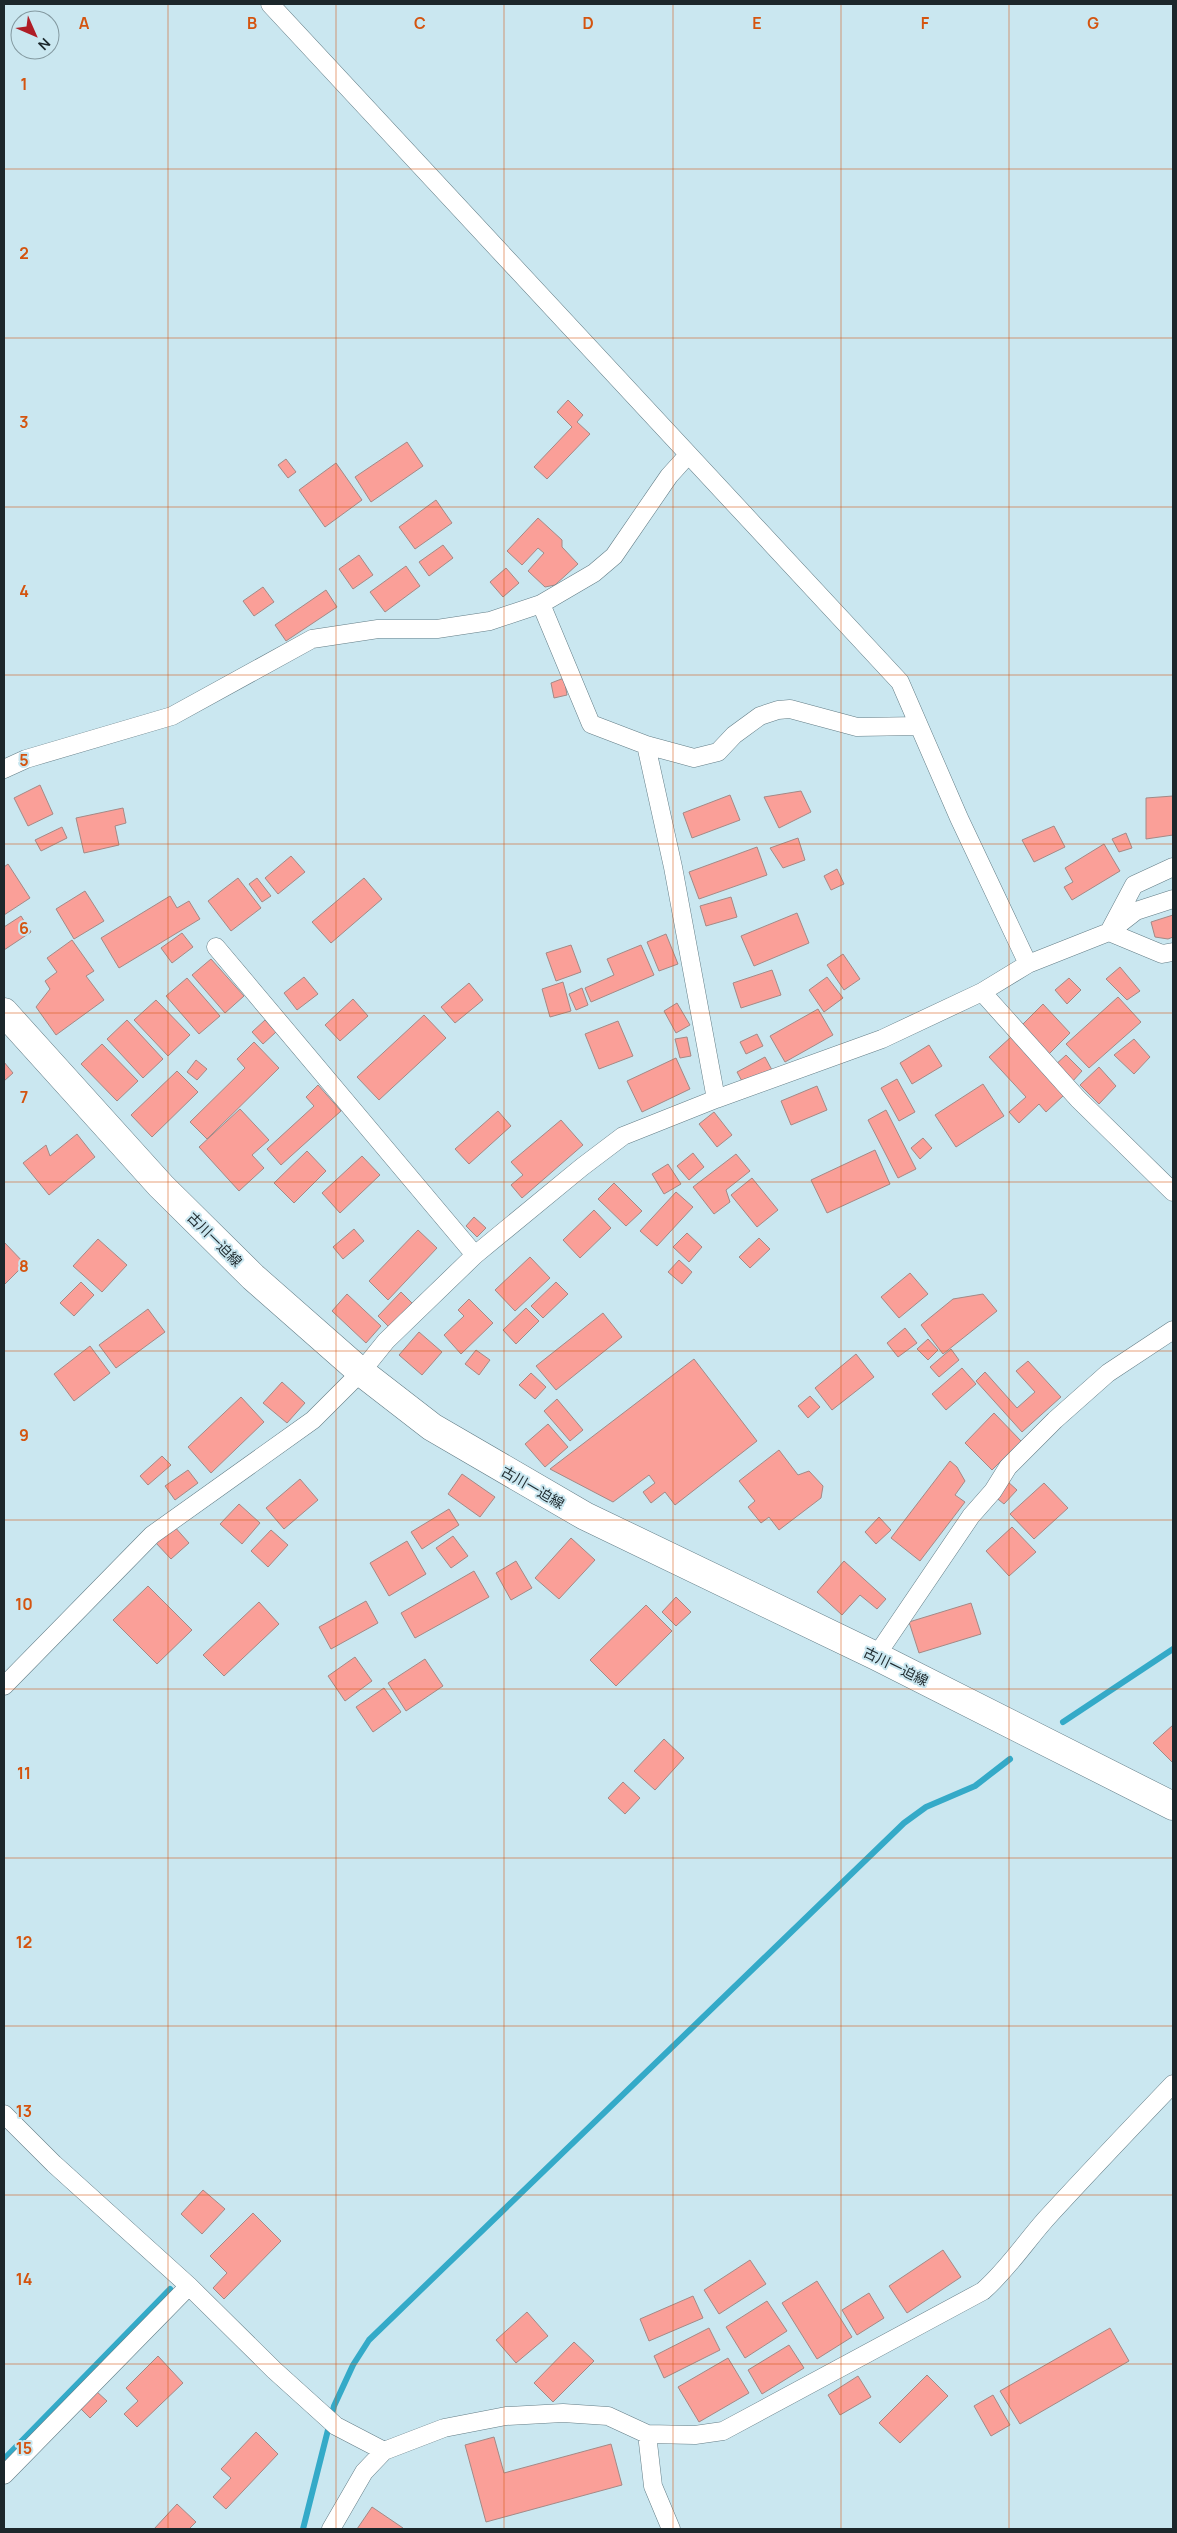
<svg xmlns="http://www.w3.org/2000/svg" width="1177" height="2533" viewBox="0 0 1177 2533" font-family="Manrope,'Noto Sans JP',sans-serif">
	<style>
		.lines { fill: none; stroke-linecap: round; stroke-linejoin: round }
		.stream { stroke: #34aac8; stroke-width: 6 }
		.building { fill: #fa9f98; stroke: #a48986 }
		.street-casing { stroke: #637d86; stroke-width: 19 }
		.primary-casing { stroke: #637d86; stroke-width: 29 }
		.street { stroke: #fff; stroke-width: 18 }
		.primary { stroke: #fff; stroke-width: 28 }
		.grid { fill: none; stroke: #d4540f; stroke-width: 1; stroke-opacity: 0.55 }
		.labels { text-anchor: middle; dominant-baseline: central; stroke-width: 4; stroke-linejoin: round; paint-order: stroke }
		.street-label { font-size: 14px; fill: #1c272b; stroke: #cae7f0 }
		.grid-label { font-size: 16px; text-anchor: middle; font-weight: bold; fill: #d4540f; stroke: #cae7f0; stroke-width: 4; stroke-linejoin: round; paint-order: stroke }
	</style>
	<rect width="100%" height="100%" fill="#cae7f0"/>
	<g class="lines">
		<path class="stream" d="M1063,1722L1173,1649
			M4,2459L170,2289
			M303,2529L334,2406L353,2365L369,2340L904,1823L926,1807L975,1786L1010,1759"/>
	</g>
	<path class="building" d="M568,400L583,415L577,422L590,434L547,479L534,467L572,427L557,412Z
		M407,442L423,466L371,502L355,477Z
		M286,459L296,472L288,478L278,465Z
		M336,463L362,500L325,527L299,490Z
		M436,500L452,523L415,549L399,527Z
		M538,518L562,540V547L578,564L555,585L545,587L528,571L544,553L538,548L522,565L507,551Z
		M443,545L453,558L429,576L419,562Z
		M359,555L373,575L353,589L339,569Z
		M406,566L420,586L385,612L370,592Z
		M506,568L519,583L503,597L490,582Z
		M263,587L274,602L254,616L243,601Z
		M326,590L337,607L286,641L275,625Z
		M564,678L567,695L554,698L551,683Z
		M40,785L53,814L28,826L14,798Z
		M801,791L811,812L779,828L764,797Z
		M730,795L740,820L692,838L683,813Z
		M1173,796V835L1146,839V798Z
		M123,808L126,823L115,826L119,845L84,853L76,818Z
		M1054,826L1065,847L1034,862L1022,840Z
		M62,827L67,838L41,851L35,840Z
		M1126,833L1132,848L1119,852L1112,839Z
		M798,838L805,860L783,868L770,848Z
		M1104,844L1120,871L1072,900L1064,887L1073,882L1065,868Z
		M757,847L767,875L699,899L689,872Z
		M291,856L305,872L278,894L265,878Z
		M8,864L30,898L4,915V867Z
		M837,869L844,884L831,890L824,876Z
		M238,878L261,908L231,931L208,901Z
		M257,878L271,896L262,902L249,884Z
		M364,878L382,899L331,943L312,922Z
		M85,891L104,921L74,939L56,909Z
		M170,896L177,908L189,901L200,919L119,968L101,938Z
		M731,897L737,917L706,926L700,906Z
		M797,913L809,943L754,966L741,936Z
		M1173,915V937L1168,939L1155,937L1151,922Z
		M21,916L31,932L4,950V927Z
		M182,933L193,947L172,963L161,948Z
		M666,934L678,964L659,971L647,942Z
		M72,940L94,971L86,976L104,1000L56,1035L36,1007L50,989L45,981L57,972L47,958Z
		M571,945L581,972L556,981L546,953Z
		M641,945L654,975L591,1002L585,988L614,975L607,959Z
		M843,954L860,979L844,990L827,965Z
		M211,959L244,996L225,1013L192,975Z
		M1120,967L1140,991L1127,1000L1106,979Z
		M772,970L781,995L741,1008L733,983Z
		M304,977L318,994L297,1010L284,993Z
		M827,977L843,998L824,1012L809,990Z
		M187,978L220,1016L199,1034L166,996Z
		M1069,978L1081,990L1067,1004L1055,990Z
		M563,982L571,1011L550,1017L542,989Z
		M469,983L483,1000L455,1023L441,1007Z
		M582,988L588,1005L576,1010L569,994Z
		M1118,997L1141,1022L1089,1068L1066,1044Z
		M353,999L368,1016L340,1041L325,1025Z
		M156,1000L190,1035L168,1056L134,1020Z
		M677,1003L690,1025L676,1033L664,1011Z
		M1043,1004L1070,1033L1049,1054L1022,1025Z
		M818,1009L833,1035L785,1062L770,1036Z
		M424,1015L446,1038L379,1100L357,1077Z
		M127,1020L163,1059L143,1078L107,1039Z
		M265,1020L276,1032L263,1044L252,1032Z
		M618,1021L633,1056L599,1069L585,1034Z
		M757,1034L763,1046L746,1054L740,1042Z
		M687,1037L691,1056L680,1058L675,1039Z
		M1011,1037L1064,1095L1046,1112L1039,1104L1019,1123L1009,1112L1026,1097L989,1057Z
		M1134,1039L1150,1057L1134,1074L1114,1055Z
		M254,1042L279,1068L207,1139L190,1122L245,1068L237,1059Z
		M102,1044L138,1081L117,1101L81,1064Z
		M929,1045L942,1066L912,1084L900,1063Z
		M1066,1055L1082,1071L1072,1082L1054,1066Z
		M765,1057L772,1070L744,1085L737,1072Z
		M676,1058L690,1089L642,1112L627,1081Z
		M196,1060L207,1069L197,1080L187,1072Z
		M4,1062L13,1073L4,1081Z
		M1099,1067L1116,1086L1099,1104L1080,1085Z
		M177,1071L198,1092L152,1137L131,1115Z
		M897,1079L915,1112L899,1121L881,1088Z
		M983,1084L1004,1116L956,1147L935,1115Z
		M318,1085L341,1111L281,1165L267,1149L314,1106L306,1097Z
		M817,1086L827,1110L791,1125L781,1101Z
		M240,1109L269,1140L252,1155L264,1168L239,1191L199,1147Z
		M886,1110L916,1169L898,1178L868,1120Z
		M498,1111L511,1126L469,1164L455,1149Z
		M714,1112L732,1135L717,1147L699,1124Z
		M561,1120L583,1145L522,1198L511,1185L523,1175L511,1162Z
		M77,1134L95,1157L49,1195L23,1163L46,1145L50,1156Z
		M923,1138L932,1148L920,1159L911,1148Z
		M875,1150L890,1184L827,1213L811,1180Z
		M307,1151L326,1171L294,1203L274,1183Z
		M693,1153L704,1167L689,1180L677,1166Z
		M736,1154L750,1171L726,1190L730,1202L714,1214L693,1187Z
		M362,1156L380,1175L340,1213L322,1193Z
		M668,1164L681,1184L664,1194L652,1174Z
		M752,1178L778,1210L757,1227L731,1195Z
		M614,1183L642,1211L626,1226L598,1199Z
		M676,1192L693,1207L657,1246L640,1231Z
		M594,1210L611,1228L580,1258L563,1240Z
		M474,1217L486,1228L477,1237L466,1226Z
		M354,1229L364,1241L343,1259L333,1247Z
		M418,1230L437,1248L388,1300L369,1281Z
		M687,1233L702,1247L689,1262L673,1247Z
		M759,1238L770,1249L750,1268L739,1257Z
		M98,1239L127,1265L102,1292L73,1266Z
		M4,1242L25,1264L4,1285Z
		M530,1257L550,1278L515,1311L495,1290Z
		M679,1260L692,1272L682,1284L668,1272Z
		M910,1273L928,1294L899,1318L881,1297Z
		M81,1282L94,1295L74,1316L60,1303Z
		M556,1282L568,1294L543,1318L531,1306Z
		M401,1292L412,1303L389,1327L378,1316Z
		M347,1294L381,1326L366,1343L332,1311Z
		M983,1294L997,1311L943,1354L921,1325L953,1299Z
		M469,1299L493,1323L461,1354L444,1335L464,1316L458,1310Z
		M526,1308L539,1321L516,1344L503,1330Z
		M148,1309L165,1332L116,1368L99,1345Z
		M603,1313L622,1337L556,1390L536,1366Z
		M905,1328L917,1343L898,1357L887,1343Z
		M419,1332L442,1352L422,1375L399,1355Z
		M928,1339L938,1350L928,1360L917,1349Z
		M90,1346L110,1373L74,1401L54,1374Z
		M951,1349L959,1360L939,1377L930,1367Z
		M476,1350L490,1360L479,1375L465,1364Z
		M856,1354L874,1377L832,1410L815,1388Z
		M694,1359L757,1441L675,1505L665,1492L651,1503L643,1492L655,1483L649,1475L613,1502L550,1469Z
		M1028,1361L1061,1397L1022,1432L976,1381L985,1372L1017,1408L1035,1392L1016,1371Z
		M962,1368L976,1384L946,1410L932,1394Z
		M531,1373L546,1387L535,1399L519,1385Z
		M282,1382L305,1403L287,1423L263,1403Z
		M810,1396L820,1407L808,1418L798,1406Z
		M241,1397L264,1422L211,1473L188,1447Z
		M557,1399L583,1430L570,1441L544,1411Z
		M994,1413L1021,1441L992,1470L965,1443Z
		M548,1424L568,1447L545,1467L525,1444Z
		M779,1450L798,1475L809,1471L823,1486L821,1498L779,1530L769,1517L761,1523L748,1507L755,1501L739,1481Z
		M162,1456L171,1465L148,1485L140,1476Z
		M950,1461L957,1467L965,1481L955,1495L965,1502L920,1561L891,1538Z
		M188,1470L198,1483L175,1500L165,1486Z
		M462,1474L495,1497L480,1517L448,1494Z
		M300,1479L318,1500L284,1529L266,1508Z
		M1007,1481L1017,1490L1004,1504L994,1496Z
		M1044,1483L1068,1508L1034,1539L1010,1514Z
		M239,1504L260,1523L242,1544L220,1524Z
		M449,1509L459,1525L422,1549L411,1532Z
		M879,1517L891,1530L876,1544L865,1532Z
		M173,1525L189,1543L171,1559L155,1542Z
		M1012,1527L1036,1552L1009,1576L986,1551Z
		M271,1530L288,1545L268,1567L251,1551Z
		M453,1536L468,1556L451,1568L436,1548Z
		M571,1538L595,1560L559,1599L535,1578Z
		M407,1541L426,1574L389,1596L370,1563Z
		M516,1561L532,1588L511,1600L496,1573Z
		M844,1561L886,1599L877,1609L860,1595L842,1615L817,1592Z
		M474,1571L489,1597L415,1638L401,1613Z
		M148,1586L192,1630L157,1664L113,1620Z
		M676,1597L691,1612L676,1626L662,1612Z
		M366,1601L378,1623L331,1649L319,1627Z
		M259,1602L279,1624L224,1676L203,1655Z
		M971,1603L981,1634L919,1653L909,1622Z
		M646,1605L672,1631L616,1686L590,1660Z
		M355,1657L372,1681L345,1701L328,1676Z
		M425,1659L443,1686L406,1711L388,1683Z
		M384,1688L401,1712L373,1732L356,1707Z
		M1173,1725V1763L1153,1743Z
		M664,1739L684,1758L655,1790L634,1771Z
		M623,1782L640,1798L625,1814L608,1798Z
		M203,2190L225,2209L202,2234L181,2214Z
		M253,2213L281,2241L224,2299L213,2288L227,2273L210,2256Z
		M943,2250L961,2277L907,2313L889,2286Z
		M750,2260L766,2284L719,2314L704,2290Z
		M817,2281L852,2337L817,2359L782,2303Z
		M869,2293L884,2318L857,2335L842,2310Z
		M693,2296L703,2318L649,2341L640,2319Z
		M767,2301L787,2331L745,2358L726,2327Z
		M527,2312L548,2336L516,2363L496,2340Z
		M709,2328L720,2350L664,2378L654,2356Z
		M1110,2328L1129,2361L1020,2424L1000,2391Z
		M574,2342L594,2361L553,2402L534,2383Z
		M789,2345L804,2368L762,2394L748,2370Z
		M158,2356L183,2383L137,2427L124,2414L138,2401L126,2388Z
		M728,2358L749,2393L699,2422L678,2387Z
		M927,2375L948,2396L900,2443L879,2423Z
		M858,2376L871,2397L840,2415L828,2395Z
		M96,2391L107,2401L90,2418L80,2408Z
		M993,2395L1010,2425L991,2436L974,2406Z
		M256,2432L278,2454L226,2509L213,2497L231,2478L221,2469Z
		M494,2437L504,2473L611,2444L622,2485L486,2522L465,2445Z
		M177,2504L196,2522L189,2529H154Z
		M372,2507L403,2528V2529H357Z"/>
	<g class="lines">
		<g class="street-casing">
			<path id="street" d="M270,4L900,682L959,818L1028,964
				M541,604L591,724L646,745L694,758L718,752L734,735L760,716L778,710L790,709L857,727L919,726
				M646,745L673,867L716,1099
				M4,769L26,759L172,716L312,639L378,629H437L490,621L541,604L594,573L614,556L669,476L688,455
				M1173,867L1134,885L1109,932L1162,954L1173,952
				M216,947L475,1255
				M982,992L1078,1099L1173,1192
				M876,1656L971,1516L993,1491L1008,1467L1055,1420L1108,1373L1173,1330
				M4,1686L152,1535L313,1420L361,1372L386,1341L475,1255L582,1167L623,1136L716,1099L882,1039L982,992L1028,964L1109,932L1136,911L1173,899
				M4,2114L54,2164L189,2286L274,2370L336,2426L384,2451
				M647,2434L653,2486L671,2529
				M4,2475L189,2286
				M331,2529L364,2472L384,2451L444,2428L506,2416L563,2413L608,2416L647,2434L695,2435L723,2431L983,2291C1007,2270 1024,2244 1045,2220C1087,2174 1130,2129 1173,2084"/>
		</g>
		<g class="primary-casing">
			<path id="primary" d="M4,1012L161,1186L253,1277L361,1372L432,1427L585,1516L876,1656L1173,1806"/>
		</g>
		<use href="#street" class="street"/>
		<use href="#primary" class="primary"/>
	</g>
	<path class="grid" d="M168,4V2529M336,4V2529M504,4V2529M673,4V2529M841,4V2529M1009,4V2529M4,169H1173M4,338H1173M4,507H1173M4,675H1173M4,844H1173M4,1013H1173M4,1182H1173M4,1351H1173M4,1520H1173M4,1689H1173M4,1858H1173M4,2026H1173M4,2195H1173M4,2364H1173"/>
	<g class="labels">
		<g class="street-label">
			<text transform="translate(215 1239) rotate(45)">古川一迫線</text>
			<text transform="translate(533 1487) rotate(30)">古川一迫線</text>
			<text transform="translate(896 1666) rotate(26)">古川一迫線</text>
		</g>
	</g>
	<g class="grid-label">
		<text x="84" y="29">A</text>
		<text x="252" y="29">B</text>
		<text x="420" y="29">C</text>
		<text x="588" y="29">D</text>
		<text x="757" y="29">E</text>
		<text x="925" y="29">F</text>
		<text x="1093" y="29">G</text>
		<text x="24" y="90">1</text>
		<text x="24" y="259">2</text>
		<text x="24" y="428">3</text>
		<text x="24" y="597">4</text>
		<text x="24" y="766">5</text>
		<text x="24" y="934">6</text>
		<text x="24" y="1103">7</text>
		<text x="24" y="1272">8</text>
		<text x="24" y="1441">9</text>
		<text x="24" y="1610">10</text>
		<text x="24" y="1779">11</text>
		<text x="24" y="1948">12</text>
		<text x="24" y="2117">13</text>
		<text x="24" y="2285">14</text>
		<text x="24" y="2454">15</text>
	</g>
	<rect width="1177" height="2533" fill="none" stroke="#1c272b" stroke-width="10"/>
	<g transform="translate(35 35) rotate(135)"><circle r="24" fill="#cae7f0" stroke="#849aa1"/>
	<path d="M0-4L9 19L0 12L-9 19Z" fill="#af1d26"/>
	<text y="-8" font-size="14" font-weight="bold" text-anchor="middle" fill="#1c272b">N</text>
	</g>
</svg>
